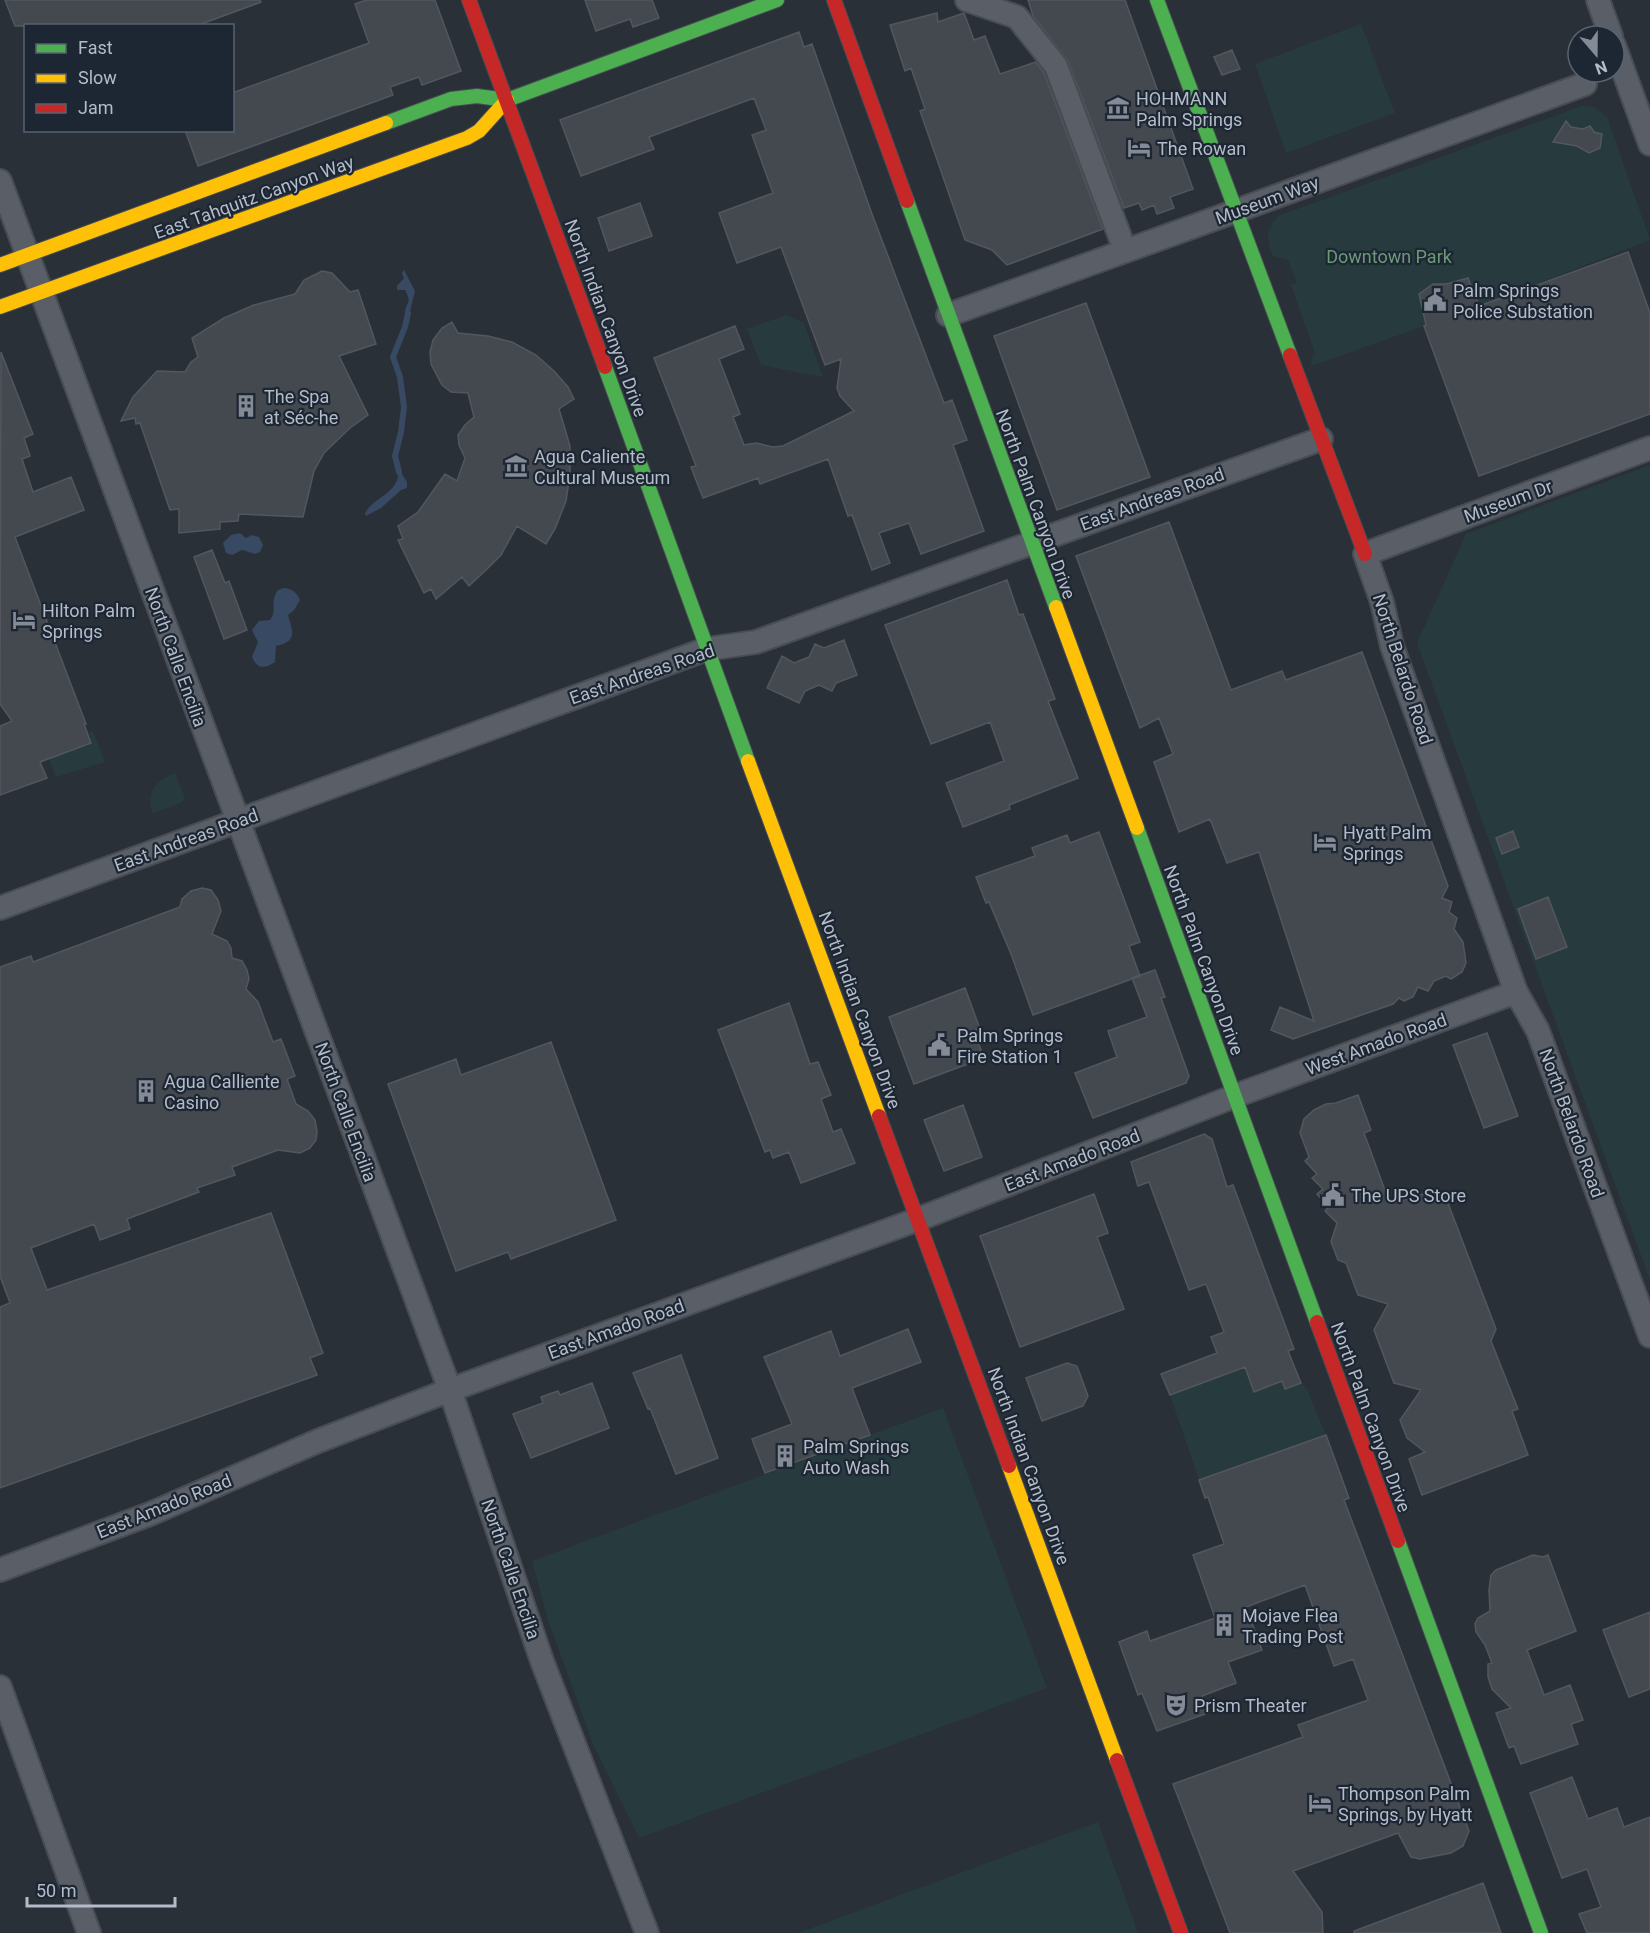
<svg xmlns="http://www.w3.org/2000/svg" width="1650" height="1933" viewBox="0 0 1650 1933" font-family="Roboto,sans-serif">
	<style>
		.green { fill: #273a3e }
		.water { fill: #384963 }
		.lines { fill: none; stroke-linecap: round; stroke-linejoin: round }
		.stream { stroke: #384963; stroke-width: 6 }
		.building { fill: #444950; stroke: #52575f; stroke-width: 1.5 }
		.street-casing { stroke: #484c53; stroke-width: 26 }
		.fast-casing { stroke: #484c53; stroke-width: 16 }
		.slow-casing { stroke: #484c53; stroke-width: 16 }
		.jam-casing { stroke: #484c53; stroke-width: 16 }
		.street { stroke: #5a5e66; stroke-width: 22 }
		.fast { stroke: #4caf50; stroke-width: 14 }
		.slow { stroke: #ffc107; stroke-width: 14 }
		.jam { stroke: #c62828; stroke-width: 14 }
		.labels { text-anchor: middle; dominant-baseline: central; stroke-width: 4.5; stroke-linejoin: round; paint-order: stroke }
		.poi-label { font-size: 18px; fill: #b4bcc9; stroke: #1d2633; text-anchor: start }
		.street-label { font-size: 18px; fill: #b4bcc9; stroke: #1d2633 }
		.park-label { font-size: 18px; fill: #6b9a76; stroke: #1d2633 }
	</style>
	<rect width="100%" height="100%" fill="#2a3038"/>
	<path class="green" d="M1361,24L1395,113L1286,153L1255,64Z
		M1582,106L1594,107L1607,117L1650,240L1488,303L1312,366L1311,361L1315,353L1291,285L1297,283L1288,260L1273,256C1266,238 1266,231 1278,216Z
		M786,315L804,323L823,377L761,365L747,329Z
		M1650,465V1280L1417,643L1466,534Z
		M93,731L105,762L56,777L47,753L59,755L92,743L89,733Z
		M175,773L185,798L181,803L153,813C145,793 156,780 175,773Z
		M1245,1367L1254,1392L1282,1381L1285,1389L1301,1383L1307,1389L1326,1435L1199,1480L1170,1395Z
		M943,1408L1047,1688L639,1838L593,1744L548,1620L532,1561Z
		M1098,1822L1138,1933H798Z"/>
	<path class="water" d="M404,270L415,291L409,315L405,312C407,300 412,303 405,290H397V286L404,278L402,273Z
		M400,471L407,482V488L401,490L381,508L366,516L365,513C373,498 400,492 398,472Z
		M240,533L246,538L252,535L259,537L263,545L260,552L255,554L242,550L232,555L226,553L223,543L231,535Z
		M284,588C293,589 297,593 300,600L294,610L288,615C292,630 299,641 276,646L275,662C265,669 257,669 252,657L258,642L252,630L259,621L270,620C278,610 269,603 278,590Z"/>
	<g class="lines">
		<path class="stream" d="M399,472L395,456L401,432L404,407L400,377L393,357L405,327L408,313"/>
	</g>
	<path class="building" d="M5,0H260L261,2L196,26H15Z
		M366,0H435L461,71L422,85L419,77L390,87L393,95L198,166L185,130H232V93L369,43L355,4Z
		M585,0H652L659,18L633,27L630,19L596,31Z
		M1028,0H1125L1193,189L1170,197L1174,208L1157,214L1154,205L1142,210L1139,203L1124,208L1068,61L1033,16Z
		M937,13L938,22L964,13L974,40L985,36L1000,74L1036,62L1044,73L1103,229L1007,265L992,250L965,240L920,111L925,109L911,68L905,71L890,25Z
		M799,32L804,47L812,44L872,214L944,403L952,400L967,440L953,445L984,531L921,554L909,523L879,533L890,563L872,570L852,515L848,516L828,459L760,484L758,478L703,498L691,467L696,466L654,358L735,326L744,349L719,359L740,414L733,417L744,445L756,443L773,447L783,446L854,411L840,396L837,388L841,359L825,365L781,247L737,263L719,213L773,193L752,135L766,130L754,98L649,137L654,149L581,176L560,120Z
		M1232,50L1240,69L1222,75L1214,57Z
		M1566,121L1571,127L1583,129L1590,126L1594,132L1602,134L1600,148L1589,153L1577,146L1553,142Z
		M640,203L652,236L609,251L598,218Z
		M1628,252L1650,313V414L1479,476L1424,326L1426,325L1419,294L1433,284H1447L1468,278L1479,306Z
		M322,271L332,273L350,292L358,290L376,344L339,356L368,415L350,428L324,453L314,471L303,517L239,514L238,521L220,522V529L179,533V509L170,510L140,423L136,424L135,418L121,421L133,397L157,371L185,372L191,362L198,357L192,338L224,318L254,305L295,294L304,280Z
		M1086,303L1150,477L1057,510L994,336Z
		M452,322L458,333L488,336L512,342L536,355L554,371L568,387L574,399L559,409L570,446V475L566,501L555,529L546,544L517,526L501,555L487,569L469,586L462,577L436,599L431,589L424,593L398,540L403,539L398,526L418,512L445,474L457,481L465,458L459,445L458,435L465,425L474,417L468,393L451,392L442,385L431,364L430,352L433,340L442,328Z
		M1,352L33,434L24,438L30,456L22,459L33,492L71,477L84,510L15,537L86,724H84L91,743L40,762L47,778L0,795V726L12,721L0,704Z
		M1169,522L1231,690L1282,671L1286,680L1362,652L1448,886L1442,898L1452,902L1449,912L1457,918L1454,929L1463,942L1466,963L1462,972L1451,979L1446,976L1434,981L1428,991L1418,987L1413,997L1404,1001L1399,998L1393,1004L1293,1039L1271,1030L1280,1007L1314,1021L1259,852L1227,863L1210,819L1179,832L1154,762L1173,754L1159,718L1140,728L1076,556Z
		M212,550L225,583L229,581L247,630L224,639L194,557Z
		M1007,580L1019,615L1023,614L1055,699L1048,701L1078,778L1009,805L1010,809L963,827L946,783L1004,761L990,722L931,744L885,625Z
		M844,640L857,675L836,683L832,691L819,685L805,691L799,703L767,688L782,656L794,663L809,657L815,644L824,648Z
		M1513,831L1519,847L1502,854L1496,838Z
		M1099,832L1140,942L1129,946L1140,976L1033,1015L1011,954L989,902L986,903L976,877L1035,856L1032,848L1067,835L1070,843Z
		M202,888L211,890L218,900L221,911L212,934L227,941L231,948L232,958L242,961L247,970L249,979L246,989L258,1002L273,1042L281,1039L295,1076L287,1079L296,1104L308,1111L315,1120L317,1131L316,1140L310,1148L300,1153L278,1150L232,1167L235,1175L197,1188L199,1192L127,1219L130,1229L100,1240L94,1224L31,1248L47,1290L271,1213L323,1353L310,1358L317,1375L0,1488V1307L10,1303L0,1276V967L31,956L33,962L180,907L182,899L191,891Z
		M1548,897L1567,947L1536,959L1518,909Z
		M1155,970L1165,997L1161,998L1189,1076L1186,1083L1093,1118L1075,1073L1117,1057L1108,1031L1147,1017L1132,978Z
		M965,988L980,1029L974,1031L984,1058L914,1084L889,1017Z
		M789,1003L810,1064L818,1062L831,1095L821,1099L833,1132L841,1129L855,1163L801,1183L789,1152L773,1158L770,1150L765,1152L718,1030Z
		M1487,1033L1518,1116L1484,1128L1453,1045Z
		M551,1042L616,1220L511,1259L508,1252L456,1271L388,1084L456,1059L461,1075Z
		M1358,1095L1371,1130L1364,1133L1390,1204L1435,1190L1446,1198L1496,1329L1491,1341L1518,1409L1512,1411L1528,1455L1422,1495L1409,1459L1425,1452L1407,1438L1400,1420L1421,1390L1394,1383L1374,1330L1388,1304L1358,1295L1346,1263L1338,1260L1331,1242L1337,1223L1325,1211L1329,1207L1317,1194L1323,1189L1312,1178L1317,1174L1305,1161L1309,1157L1300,1133L1304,1119L1314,1110L1326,1104L1336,1103Z
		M963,1105L982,1157L944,1171L924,1120Z
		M1204,1134L1212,1139L1227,1187L1233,1185L1294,1349L1288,1351L1301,1383L1285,1389L1282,1381L1254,1392L1245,1367L1170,1395L1161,1374L1217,1353L1211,1337L1224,1332L1206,1284L1189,1290L1149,1182L1138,1186L1131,1162Z
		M1094,1194L1108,1233L1097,1237L1124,1309L1020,1347L980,1236Z
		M908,1329L921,1362L852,1388L870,1435L765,1473L752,1439L792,1424L764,1357L831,1331L840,1356Z
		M681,1355L718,1458L676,1474L650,1408L648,1409L633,1373Z
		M1067,1363L1077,1366L1088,1396L1083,1406L1042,1421L1026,1378Z
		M592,1383L609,1428L531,1458L513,1414L543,1403L541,1397L558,1391L560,1395Z
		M1326,1435L1349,1498L1344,1500L1469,1831L1463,1846L1451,1853L1420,1859L1411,1857L1398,1833L1293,1871L1322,1912L1323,1933H1230L1173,1784L1303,1737L1298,1725L1368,1700L1353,1659L1334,1666L1305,1585L1246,1607L1262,1650L1228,1662L1236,1683L1202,1696L1208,1713L1157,1731L1142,1693L1138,1695L1119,1642L1147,1631L1150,1641L1215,1618L1193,1555L1224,1544L1208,1497L1205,1498L1199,1480Z
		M1533,1555L1543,1557L1548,1555L1576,1631L1527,1650L1544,1695L1570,1685L1583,1720L1571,1724L1578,1744L1521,1764L1514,1746L1509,1748L1496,1713L1511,1708L1492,1689L1488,1677V1664L1492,1663L1485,1645L1476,1632L1475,1624L1478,1618L1490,1611L1489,1590L1491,1575L1496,1570Z
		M1650,1612V1689L1629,1697L1603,1630Z
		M1572,1777L1588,1819L1617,1808L1624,1827L1650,1817V1933H1587L1579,1914L1601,1907L1587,1869L1562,1878L1530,1793Z
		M1483,1883L1501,1933H1354V1931Z"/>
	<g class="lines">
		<g class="street-casing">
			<path id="street" d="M967,0L1017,17L1056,66L1120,237
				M1598,0L1611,36
				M1614,45L1650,144
				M0,181L450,1390L542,1661L647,1933
				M1236,211L1585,84
				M948,315L1250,206
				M1650,448L1365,554L1382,602L1392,646L1516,992L1538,1031L1650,1336
				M0,908L707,649L756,642L1321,439
				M0,1570L150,1514L318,1441L450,1390L919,1219L1235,1096L1516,992
				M0,1687L89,1933"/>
		</g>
		<g class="fast-casing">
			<path id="fast" d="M1157,0L1290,355
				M386,123L451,99L477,96L507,100L777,0
				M907,201L1056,607
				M605,367L748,761
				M1137,828L1317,1322
				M1398,1541L1541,1933"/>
		</g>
		<g class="slow-casing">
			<path id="slow" d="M0,265L386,123
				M0,307L467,138L479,131L507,100
				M1056,607L1137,828
				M748,761L879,1116
				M1009,1466L1117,1760"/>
		</g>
		<g class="jam-casing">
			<path id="jam" d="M469,0L605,367
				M834,0L907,201
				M1290,355L1365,554
				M879,1116L1009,1466
				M1317,1322L1398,1541
				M1117,1760L1181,1933"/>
		</g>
		<use href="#street" class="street"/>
		<use href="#fast" class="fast"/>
		<use href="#slow" class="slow"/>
		<use href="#jam" class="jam"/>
	</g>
	<defs>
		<g id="museum-bare" transform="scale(1.8)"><path d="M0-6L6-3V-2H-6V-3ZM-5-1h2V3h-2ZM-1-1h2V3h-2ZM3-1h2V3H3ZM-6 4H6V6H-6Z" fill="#848b96" stroke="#1d2633" stroke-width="2.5" paint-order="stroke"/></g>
		<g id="hotel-bare" transform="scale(1.8)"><path d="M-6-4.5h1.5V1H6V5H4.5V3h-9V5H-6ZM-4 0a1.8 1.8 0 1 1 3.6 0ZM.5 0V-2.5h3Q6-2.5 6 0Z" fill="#848b96" stroke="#1d2633" stroke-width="2.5" paint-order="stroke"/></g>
		<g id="civic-bare" transform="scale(1.8)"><path d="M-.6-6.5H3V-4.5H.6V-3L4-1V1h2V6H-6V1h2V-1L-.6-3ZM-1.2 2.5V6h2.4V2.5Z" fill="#848b96" stroke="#1d2633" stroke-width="2.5" paint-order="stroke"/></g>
		<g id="building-bare" transform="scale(1.8)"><path d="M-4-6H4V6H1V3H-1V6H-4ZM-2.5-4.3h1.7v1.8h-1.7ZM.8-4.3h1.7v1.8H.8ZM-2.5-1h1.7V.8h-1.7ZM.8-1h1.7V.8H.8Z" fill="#848b96" stroke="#1d2633" stroke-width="2.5" paint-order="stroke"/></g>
		<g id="theatre-bare" transform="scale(1.8)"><path d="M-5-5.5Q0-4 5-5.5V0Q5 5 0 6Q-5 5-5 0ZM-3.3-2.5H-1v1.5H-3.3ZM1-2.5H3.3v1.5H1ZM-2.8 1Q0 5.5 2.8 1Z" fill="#848b96" stroke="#1d2633" stroke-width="2.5" paint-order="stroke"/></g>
	</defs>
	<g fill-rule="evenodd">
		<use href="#museum-bare" x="1118" y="108"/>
		<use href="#hotel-bare" x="1139" y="148"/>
		<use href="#civic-bare" x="1435" y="300"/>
		<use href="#building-bare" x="246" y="406"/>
		<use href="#museum-bare" x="516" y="466"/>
		<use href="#hotel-bare" x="24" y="620"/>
		<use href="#hotel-bare" x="1325" y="842"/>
		<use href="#civic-bare" x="939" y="1045"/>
		<use href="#building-bare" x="146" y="1091"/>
		<use href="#civic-bare" x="1333" y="1195"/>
		<use href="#building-bare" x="785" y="1456"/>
		<use href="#building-bare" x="1224" y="1625"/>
		<use href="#theatre-bare" x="1176" y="1705"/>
		<use href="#hotel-bare" x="1320" y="1803"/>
	</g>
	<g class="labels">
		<g class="poi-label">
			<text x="1136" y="98">HOHMANN<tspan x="1136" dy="21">Palm Springs</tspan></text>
			<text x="1157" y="148">The Rowan</text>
			<text x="1453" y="290">Palm Springs<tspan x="1453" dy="21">Police Substation</tspan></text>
			<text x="264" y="396">The Spa<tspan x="264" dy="21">at Séc-he</tspan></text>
			<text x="534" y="456">Agua Caliente<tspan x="534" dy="21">Cultural Museum</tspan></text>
			<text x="42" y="610">Hilton Palm<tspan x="42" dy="21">Springs</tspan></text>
			<text x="1343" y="832">Hyatt Palm<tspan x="1343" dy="21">Springs</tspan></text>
			<text x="957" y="1035">Palm Springs<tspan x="957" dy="21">Fire Station 1</tspan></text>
			<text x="164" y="1081">Agua Calliente<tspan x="164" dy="21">Casino</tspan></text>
			<text x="1351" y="1195">The UPS Store</text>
			<text x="803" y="1446">Palm Springs<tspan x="803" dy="21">Auto Wash</tspan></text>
			<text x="1242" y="1615">Mojave Flea<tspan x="1242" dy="21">Trading Post</tspan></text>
			<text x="1194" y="1705">Prism Theater</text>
			<text x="1338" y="1793">Thompson Palm<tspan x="1338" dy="21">Springs, by Hyatt</tspan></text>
		</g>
		<g class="street-label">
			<text transform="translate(254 197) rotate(-20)">East Tahquitz Canyon Way</text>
			<text transform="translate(1267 200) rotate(-20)">Museum Way</text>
			<text transform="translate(606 318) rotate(70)">North Indian Canyon Drive</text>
			<text transform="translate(1152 499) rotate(-20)">East Andreas Road</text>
			<text transform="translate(1508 501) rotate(-20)">Museum Dr</text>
			<text transform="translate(1036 504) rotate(70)">North Palm Canyon Drive</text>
			<text transform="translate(176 657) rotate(70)">North Calle Encilia</text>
			<text transform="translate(1403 669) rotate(72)">North Belardo Road</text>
			<text transform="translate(642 674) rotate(-19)">East Andreas Road</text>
			<text transform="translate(186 840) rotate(-20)">East Andreas Road</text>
			<text transform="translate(1204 960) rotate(70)">North Palm Canyon Drive</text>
			<text transform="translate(860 1010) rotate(70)">North Indian Canyon Drive</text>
			<text transform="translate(1376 1044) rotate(-20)">West Amado Road</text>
			<text transform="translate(346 1112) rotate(70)">North Calle Encilia</text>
			<text transform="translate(1572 1123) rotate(70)">North Belardo Road</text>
			<text transform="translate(1072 1160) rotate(-21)">East Amado Road</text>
			<text transform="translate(616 1329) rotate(-20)">East Amado Road</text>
			<text transform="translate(1371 1417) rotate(70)">North Palm Canyon Drive</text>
			<text transform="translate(1029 1466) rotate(70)">North Indian Canyon Drive</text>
			<text transform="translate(164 1506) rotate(-22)">East Amado Road</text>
			<text transform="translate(511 1569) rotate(71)">North Calle Encilia</text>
		</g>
		<g class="park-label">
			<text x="1389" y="256">Downtown Park</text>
		</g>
	</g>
	<rect x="24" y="24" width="210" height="108" fill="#1d2633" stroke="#59626f" stroke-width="1.5"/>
	<rect x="36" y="44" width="30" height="9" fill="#4caf50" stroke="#59626f" stroke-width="1.5"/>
	<text x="78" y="54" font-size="18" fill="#b4bcc9">Fast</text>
	<rect x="36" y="74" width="30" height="9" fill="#ffc107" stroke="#59626f" stroke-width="1.5"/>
	<text x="78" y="84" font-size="18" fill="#b4bcc9">Slow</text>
	<rect x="36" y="104" width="30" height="9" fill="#c62828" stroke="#59626f" stroke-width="1.5"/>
	<text x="78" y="114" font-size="18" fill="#b4bcc9">Jam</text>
	<g transform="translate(1596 54) rotate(160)"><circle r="28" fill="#1d2633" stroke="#59626f" stroke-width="1.5"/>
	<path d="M0-4.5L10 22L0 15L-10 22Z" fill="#848b96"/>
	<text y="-9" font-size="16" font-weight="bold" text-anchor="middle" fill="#b4bcc9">N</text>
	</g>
	<path d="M27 1897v9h148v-9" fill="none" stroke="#b4bcc9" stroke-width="3"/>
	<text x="36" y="1897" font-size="18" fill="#b4bcc9" stroke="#1d2633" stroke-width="4.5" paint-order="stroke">50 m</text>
</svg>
